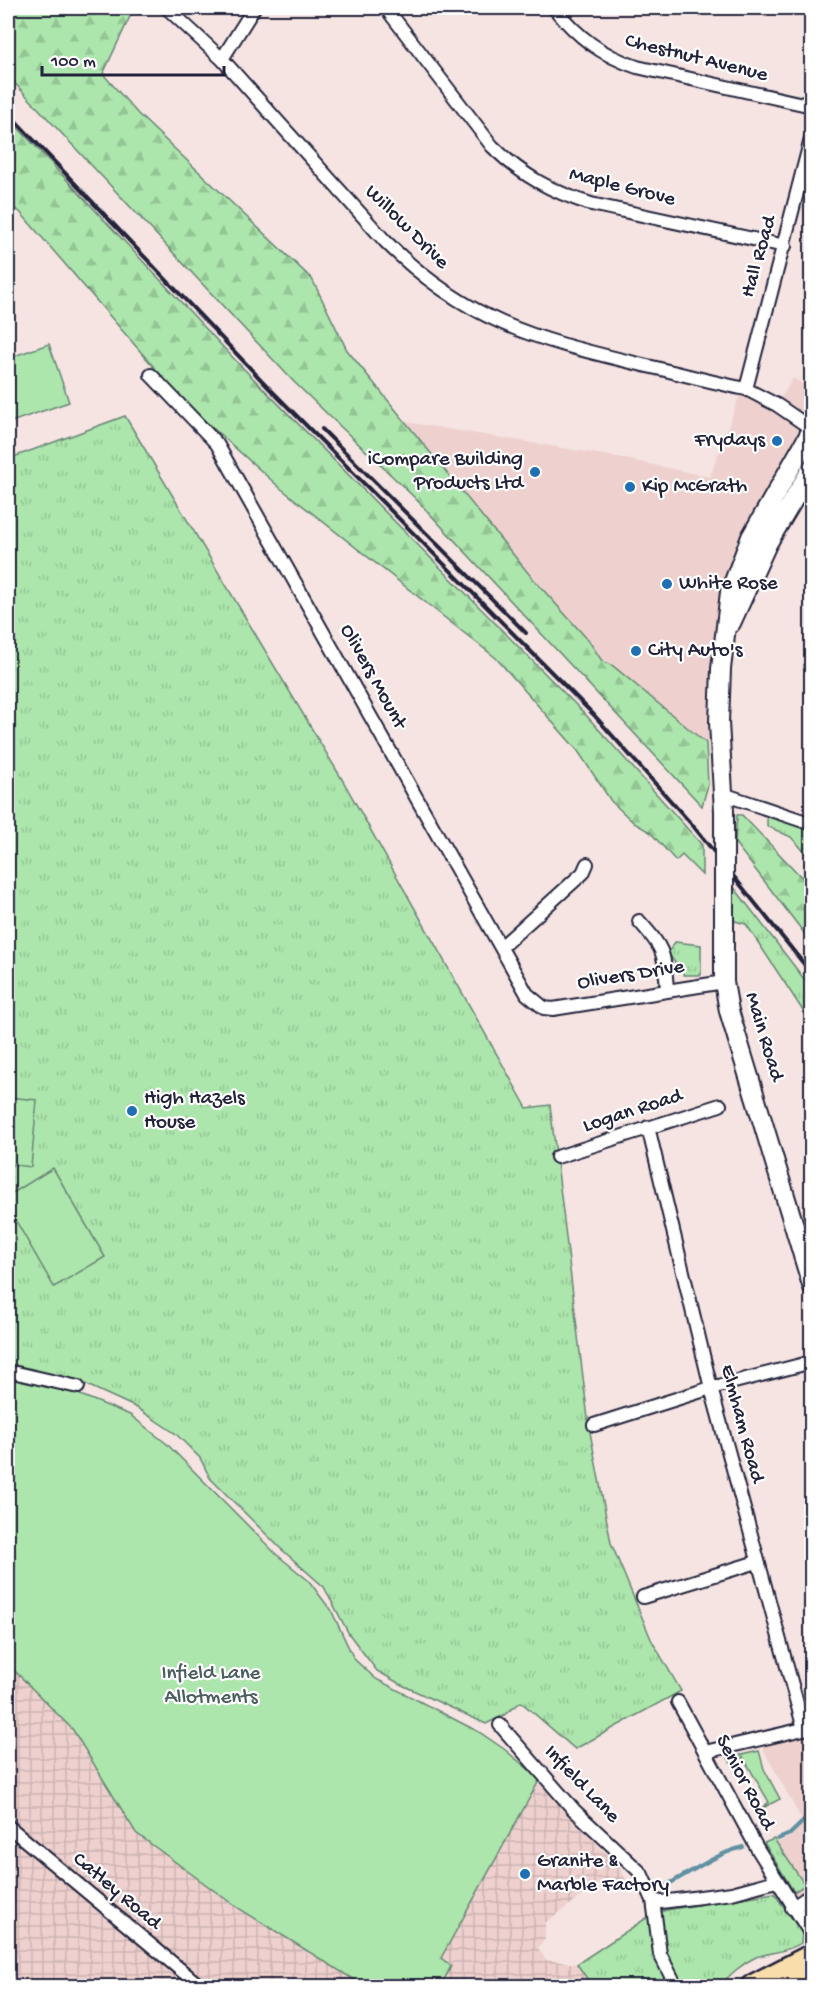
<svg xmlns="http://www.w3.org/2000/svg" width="819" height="1994" viewBox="0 0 819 1994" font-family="'Gochi Hand',sans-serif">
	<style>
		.built { fill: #eed1ce }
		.industrial { fill: url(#industrial-grid) }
		.grass { fill: url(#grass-tufts); stroke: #678474; stroke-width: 1.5 }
		.forest { fill: url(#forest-firs); stroke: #678474; stroke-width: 1.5 }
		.garden { fill: #ace6ac; stroke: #678474; stroke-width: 1.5 }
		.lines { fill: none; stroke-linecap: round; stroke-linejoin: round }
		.stream { stroke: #6090a2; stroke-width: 4 }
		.minor-casing { stroke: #22223b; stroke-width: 16 }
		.secondary-casing { stroke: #22223b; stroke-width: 22 }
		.trunk-casing { stroke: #22223b; stroke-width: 26 }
		.minor { stroke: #fff; stroke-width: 12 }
		.secondary { stroke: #fff; stroke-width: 18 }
		.trunk { stroke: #f9deab; stroke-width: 21 }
		.rail { stroke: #22223b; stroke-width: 4 }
		.secondary-bridge-casing { stroke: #22223b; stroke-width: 22; stroke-linecap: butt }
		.secondary-bridge { stroke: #fff; stroke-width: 18 }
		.poi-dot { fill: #1f6fb2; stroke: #fff; stroke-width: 2 }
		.labels { text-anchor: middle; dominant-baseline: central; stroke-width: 4.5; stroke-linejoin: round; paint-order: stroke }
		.street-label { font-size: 21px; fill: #22223b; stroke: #fff }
		.poi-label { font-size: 21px; fill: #22223b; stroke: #fff; text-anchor: start }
		.park-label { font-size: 21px; fill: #4b5d5d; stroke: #fff }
	</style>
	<defs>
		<pattern id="industrial-grid" width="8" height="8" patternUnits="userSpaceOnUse" patternTransform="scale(1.5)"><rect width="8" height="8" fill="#eed1ce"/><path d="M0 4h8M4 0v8" fill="none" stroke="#ccb3b2"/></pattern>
		<pattern id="grass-tufts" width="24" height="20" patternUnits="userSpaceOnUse" patternTransform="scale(1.5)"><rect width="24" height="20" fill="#ace6ac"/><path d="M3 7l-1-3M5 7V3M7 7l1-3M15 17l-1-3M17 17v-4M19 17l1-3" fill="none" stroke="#94c595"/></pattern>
		<pattern id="forest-firs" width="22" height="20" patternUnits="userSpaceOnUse" patternTransform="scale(1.5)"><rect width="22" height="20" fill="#ace6ac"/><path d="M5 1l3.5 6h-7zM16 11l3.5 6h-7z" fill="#94c595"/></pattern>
	</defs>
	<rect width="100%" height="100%" fill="#f5e4e2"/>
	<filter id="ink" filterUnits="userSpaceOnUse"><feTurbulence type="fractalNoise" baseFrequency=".0167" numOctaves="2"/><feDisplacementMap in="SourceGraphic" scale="12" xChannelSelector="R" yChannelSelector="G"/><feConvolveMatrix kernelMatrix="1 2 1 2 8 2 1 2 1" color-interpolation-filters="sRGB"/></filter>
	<g filter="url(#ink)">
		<path class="built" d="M793,378L811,389V448L784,493L734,600L719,745L706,743L613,666L602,661L589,641L529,574L406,422L616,457L710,477L742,388L777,405Z
			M811,1727V1926L767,1847L788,1838L803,1822L758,1740Z"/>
		<path class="industrial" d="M8,1664L73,1730L136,1833L235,1906L364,1986H8Z
			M538,1782L620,1868L628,1884L600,1883L545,1923V1938L538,1948L546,1960L577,1964L592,1986H441L450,1966L441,1958Z"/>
		<path class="grass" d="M125,416L343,781L527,1108L550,1105L589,1427L611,1543L651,1639L681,1691L575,1749L521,1702L504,1715L486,1724L402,1685L377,1671L349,1634L324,1587L280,1548L210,1478L200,1458L176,1434L137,1408L74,1379L30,1369L8,1367V459Z
			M767,808L811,826V859L791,837L767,826Z
			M733,886L811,988V1023L746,924L735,921L732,917Z
			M675,942L701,945V975H684L668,953Z
			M774,1839L805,1885L794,1892L764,1843Z
			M774,1893L802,1933L801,1943C788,1952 771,1952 756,1957C741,1964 730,1975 719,1986H592L577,1964L648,1917L666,1910Z"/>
		<path class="forest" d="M8,8H134L103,74L138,114L312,279L347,350L529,574L589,641L602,661L613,666L706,743L708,785L702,806L415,498L294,382L8,76Z
			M8,117L237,362L585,714L702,845V875L682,855L676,861L650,832L634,823L611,801L578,751L496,658L279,487L184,402L20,212L8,204Z
			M737,815H742L811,887V942L735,843Z"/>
		<path class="garden" d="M49,344L69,402L8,423V358Z
			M8,1097L37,1100L31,1167L8,1164Z
			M53,1168L105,1257L54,1287L8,1207V1196Z
			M8,1377L78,1394L130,1415L167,1444L276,1554L309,1581L332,1612L354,1659L376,1679L479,1732L504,1749L540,1779L441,1958L451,1966L441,1986H364L235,1906L136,1833L73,1730L8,1664Z
			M759,1751L764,1769L780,1799L759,1810L769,1802L743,1757L731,1763L728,1758Z"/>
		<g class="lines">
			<path class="stream" d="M778,1839L790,1834L812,1813
				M665,1886C692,1872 713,1855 743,1847"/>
			<g class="minor-casing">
				<path id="minor" d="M167,8L222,59L385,241C464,320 533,339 639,364C675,372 710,382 746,389L777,405L812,429
					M386,8L492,146C521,175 552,192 591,204L785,246
					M554,8C578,37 601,55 637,67L812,106
					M222,59L254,8
					M151,375L217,444L527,994L544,1008L553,1009L724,982
					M746,389L812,135
					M723,794L812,824
					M639,921C664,949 664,951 667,989
					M501,947L583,873L587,864
					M648,1127L711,1388L804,1729
					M557,1157L720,1105
					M8,1371L78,1387
					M594,1425L711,1388L812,1362
					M643,1597L757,1562
					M678,1702L757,1848L812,1936
					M500,1725L574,1810L641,1873L653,1900L660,1954L676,1986
					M705,1752L812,1727
					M8,1826L200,1986
					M653,1900L661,1902L732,1893L776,1881
					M792,1908L812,1894"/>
			</g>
			<g class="secondary-casing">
				<path id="secondary" d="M731,623L767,544L812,468
					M724,811L719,722L721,669L730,592L751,537L812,430
					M724,885V982L729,1011L812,1285"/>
			</g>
			<g class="trunk-casing">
				<path id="trunk" d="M752,1986L812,1955
					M791,1986L812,1975"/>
			</g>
			<use href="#minor" class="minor"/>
			<use href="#secondary" class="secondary"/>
			<use href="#trunk" class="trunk"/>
			<path class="rail" d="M8,113L269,388L594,715L694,827L812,974
				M322,429L526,633"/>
			<g class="secondary-bridge-casing">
				<path id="secondary-bridge" d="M724,885V811"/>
			</g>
			<use href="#secondary-bridge" class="secondary-bridge"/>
		</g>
	</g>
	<g class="poi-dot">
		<circle cx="777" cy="441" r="6"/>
		<circle cx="535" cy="472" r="6"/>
		<circle cx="630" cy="487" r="6"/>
		<circle cx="667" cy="584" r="6"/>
		<circle cx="636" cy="651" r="6"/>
		<circle cx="132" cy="1111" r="6"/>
		<circle cx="525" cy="1874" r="6"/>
	</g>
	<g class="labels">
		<g class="street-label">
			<text transform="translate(696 59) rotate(14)">Chestnut Avenue</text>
			<text transform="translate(622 188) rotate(14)">Maple Grove</text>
			<text transform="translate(406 228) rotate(45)">Willow Drive</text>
			<text transform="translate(760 257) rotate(-74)">Hall Road</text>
			<text transform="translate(372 677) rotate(61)">Olivers Mount</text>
			<text transform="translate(631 976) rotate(-9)">Olivers Drive</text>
			<text transform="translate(763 1037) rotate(73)">Main Road</text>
			<text transform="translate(633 1112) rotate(-18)">Logan Road</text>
			<text transform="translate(741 1424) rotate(75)">Elmham Road</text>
			<text transform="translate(744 1783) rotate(62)">Senior Road</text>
			<text transform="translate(581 1785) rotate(46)">Infield Lane</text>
			<text transform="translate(116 1892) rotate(40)">Catley Road</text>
		</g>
		<g class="poi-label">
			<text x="765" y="441" text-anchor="end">Frydays</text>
			<text x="523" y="460" text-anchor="end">iCompare Building<tspan x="523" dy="24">Products Ltd</tspan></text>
			<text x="642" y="487">Kip McGrath</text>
			<text x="679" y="584">White Rose</text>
			<text x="648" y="651">City Auto's</text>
			<text x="144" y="1099">High Hazels<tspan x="144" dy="24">House</tspan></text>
			<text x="537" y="1862">Granite &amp;<tspan x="537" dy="24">Marble Factory</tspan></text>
		</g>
		<g class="park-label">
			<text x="211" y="1674">Infield Lane<tspan x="211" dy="24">Allotments</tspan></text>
		</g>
	</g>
	<rect width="819" height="1994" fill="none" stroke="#fff" stroke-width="30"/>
	<rect x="15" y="15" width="789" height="1964" fill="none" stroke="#22223b" stroke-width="2" filter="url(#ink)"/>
	<path d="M42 66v9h182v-9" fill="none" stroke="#22223b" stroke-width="3"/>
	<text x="51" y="66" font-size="18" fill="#22223b" stroke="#ffffff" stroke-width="4.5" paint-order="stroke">100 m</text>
</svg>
